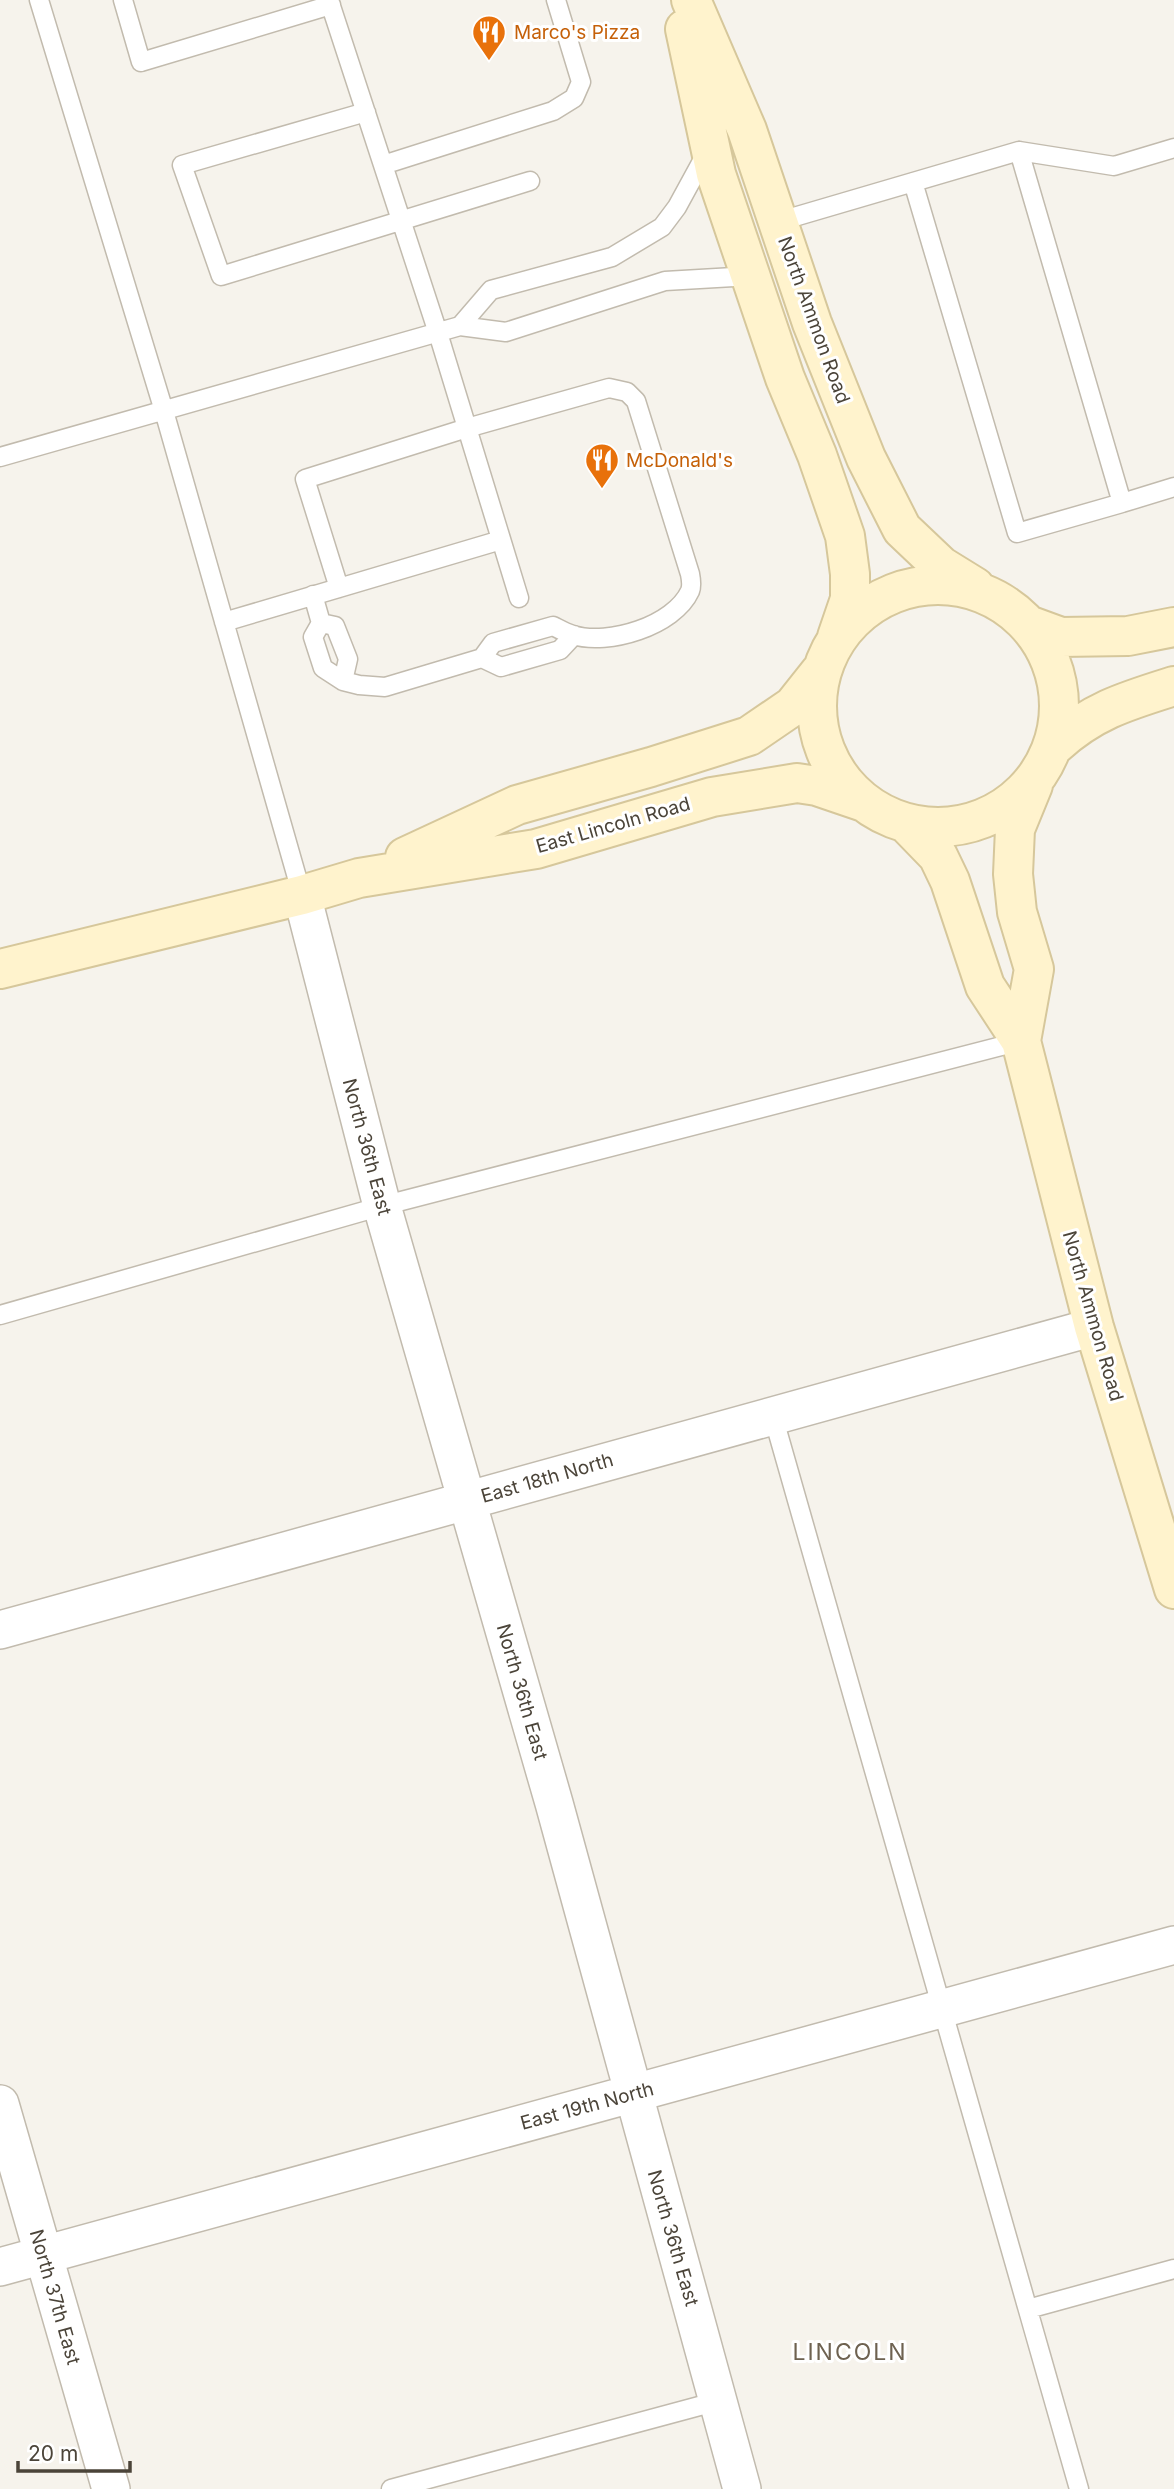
<svg xmlns="http://www.w3.org/2000/svg" width="1174" height="2489" viewBox="0 0 1174 2489" font-family="Inter,sans-serif">
	<style>
		.lines { fill: none; stroke-linecap: round; stroke-linejoin: round }
		.lane-casing { stroke: #c2bbae; stroke-width: 21 }
		.street-casing { stroke: #c2bbae; stroke-width: 40 }
		.secondary-casing { stroke: #d6c79b; stroke-width: 42 }
		.lane { stroke: #fff; stroke-width: 18 }
		.street { stroke: #fff; stroke-width: 37 }
		.secondary { stroke: #fff3cd; stroke-width: 38 }
		.labels { text-anchor: middle; dominant-baseline: central; stroke-width: 6; stroke-linejoin: round; paint-order: stroke }
		.food-label { font-size: 19px; fill: #c56008; stroke: #fff; text-anchor: start }
		.street-label { font-size: 19px; fill: #4b4439; stroke: #fff }
		.quarter-label { font-size: 23px; letter-spacing: 2px; fill: #6e6250; stroke: #fff }
	</style>
	<rect width="100%" height="100%" fill="#f6f3ec"/>
	<g class="lines">
		<g class="lane-casing">
			<path id="lane" d="M39,0L164,411L302,895
				M123,0L141,62L331,5
				M329,0L438,333L519,598
				M366,112L182,165L221,276L530,181
				M1019,151L1122,503L1174,487
				M383,165L553,111L574,98L581,82L556,0
				M913,182L1017,533L1122,503
				M777,222L1019,151L1114,166L1174,148
				M460,326L491,290L612,257L662,227L677,207L707,152
				M0,457L460,326L506,332L665,281L751,276
				M313,595L321,623L313,637L323,668L343,681L359,685L385,687L482,658L493,643L553,626C559,629 566,633 573,635C608,646 674,626 690,591C692,586 691,579 690,574L636,401L627,392L609,388L467,428L305,479L339,588
				M224,622L501,540
				M321,623L335,626L348,659L343,681
				M482,658L501,667L560,650L574,635
				M0,1315L382,1206L1021,1041
				M773,1416L1079,2489
				M1028,2309L1174,2269
				M391,2489L718,2401"/>
		</g>
		<g class="street-casing">
			<path id="street" d="M302,895L382,1206L554,1803L742,2489
				M0,1630L1094,1327
				M0,2104L111,2489
				M0,2267L1174,1945"/>
		</g>
		<g class="secondary-casing">
			<path id="secondary" d="M691,0L747,130L812,323L866,458L902,529L941,566L975,587
				M685,29L716,174L785,378L817,455L845,536L850,574V599L837,637
				M817 706a121 121 0 1 1 242 0a121 121 0 1 1-242 0Z
				M1031,626L1061,637L1128,636L1174,627
				M1055,745C1092,711 1126,701 1174,686
				M906,823L938,856L950,881L985,986L1021,1041L1094,1327L1174,1589
				M405,857L517,805L651,767L749,736L793,706L820,672
				M0,969L302,895L359,878L536,849L712,797L797,783L817,786L864,802
				M1021,1041L1034,969L1017,912L1013,874L1015,829L1033,785"/>
		</g>
		<use href="#lane" class="lane"/>
		<use href="#street" class="street"/>
		<use href="#secondary" class="secondary"/>
	</g>
	<defs>
		<g id="restaurant-pin" transform="scale(1.75)"><path d="M0 17L-7.5 6A9.5 9.5 0 1 1 7.5 6Z" fill="#e8710a" stroke="#fff"/><path d="M-5-6h1v4h1v-4h1v4h1v-4h1v5L-1.5 .5V6h-2V.5L-5-1ZM5-6V6H3V1.5H1.5Q1.5-4 5-6Z" fill="#fff"/></g>
	</defs>
	<g fill-rule="evenodd">
		<use href="#restaurant-pin" x="489" y="32"/>
		<use href="#restaurant-pin" x="602" y="460"/>
	</g>
	<g class="labels">
		<g class="food-label">
			<text x="514" y="32">Marco's Pizza</text>
			<text x="626" y="460">McDonald's</text>
		</g>
		<g class="street-label">
			<text transform="translate(814 320) rotate(70)">North Ammon Road</text>
			<text transform="translate(613 825) rotate(-16)">East Lincoln Road</text>
			<text transform="translate(367 1147) rotate(75)">North 36th East</text>
			<text transform="translate(1093 1316) rotate(74)">North Ammon Road</text>
			<text transform="translate(547 1478) rotate(-16)">East 18th North</text>
			<text transform="translate(522 1692) rotate(74)">North 36th East</text>
			<text transform="translate(587 2106) rotate(-15)">East 19th North</text>
			<text transform="translate(673 2238) rotate(74)">North 36th East</text>
			<text transform="translate(55 2297) rotate(74)">North 37th East</text>
		</g>
		<g class="quarter-label">
			<text x="850" y="2352">LINCOLN</text>
		</g>
	</g>
	<path d="M18 2461v10h112v-10" fill="none" stroke="#4b4439" stroke-width="3.5"/>
	<text x="28" y="2461" font-size="21" fill="#4b4439" stroke="#ffffff" stroke-width="5" paint-order="stroke">20 m</text>
</svg>
